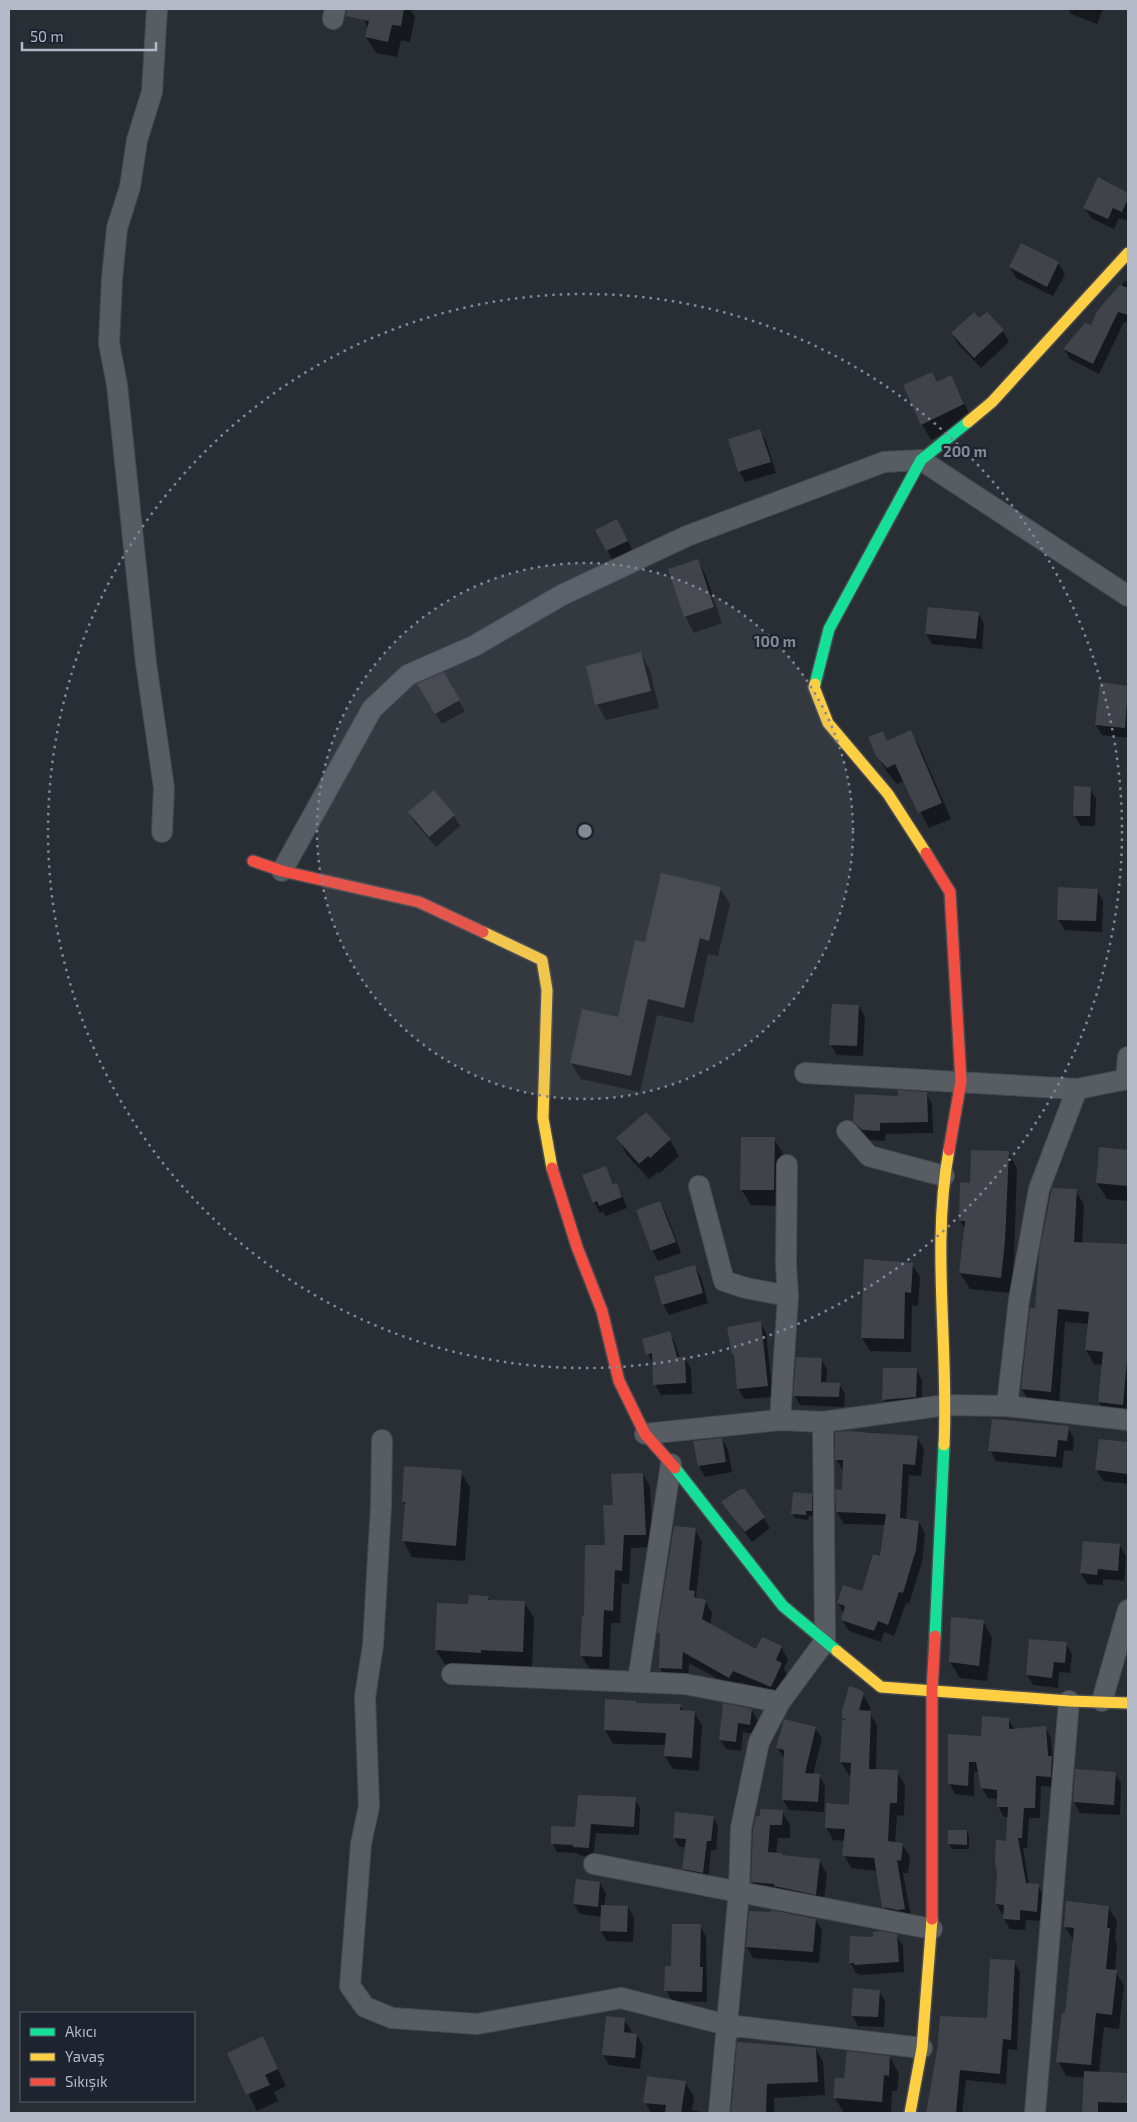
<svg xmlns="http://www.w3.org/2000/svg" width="1137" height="2122" viewBox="0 0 1137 2122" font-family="'Exo 2',sans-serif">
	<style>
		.shadow { fill: #0007 }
		.building { fill: #404349 }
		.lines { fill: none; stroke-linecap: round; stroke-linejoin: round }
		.street-casing { stroke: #474a50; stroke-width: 22 }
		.fast-casing { stroke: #474a50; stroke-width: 14 }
		.slow-casing { stroke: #474a50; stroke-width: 14 }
		.jam-casing { stroke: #474a50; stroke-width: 14 }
		.street { stroke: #585c63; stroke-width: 20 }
		.fast { stroke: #16e098; stroke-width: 11 }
		.slow { stroke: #ffcf43; stroke-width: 11 }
		.jam { stroke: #f24e42; stroke-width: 11 }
		.ring { fill: none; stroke: #838893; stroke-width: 2.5; stroke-dasharray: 2.5 5 }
		.centre { fill: #838893; stroke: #1d242f; stroke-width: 2.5 }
		.ring-label { font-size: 15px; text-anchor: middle; font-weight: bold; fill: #838893; stroke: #1d242f; stroke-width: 4.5; stroke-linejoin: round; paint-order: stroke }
	</style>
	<rect width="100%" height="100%" fill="#292e35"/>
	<path class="shadow" d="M366,9H410L415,17L410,42L401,40L397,57L376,53L366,37L368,28L364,20Z
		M1068,9H1103L1097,24L1071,14Z
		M1098,179L1128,194V221L1119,218L1114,229L1091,218L1085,208Z
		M1021,245L1058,263L1065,274L1053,296L1016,278L1010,267Z
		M1125,281L1128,282V323L1124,322L1099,374L1070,359L1064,349L1092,327Z
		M986,313L1003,331L1009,342L981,368L958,344L952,334L979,320Z
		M951,377L973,421L931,440L922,424L937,383Z
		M760,431L766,441L776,473L745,482L739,471Z
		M597,530L623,531L633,552L613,561Z
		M697,560L706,576L722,623L694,633L685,616Z
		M978,613L984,624L982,649L932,644L926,634Z
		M641,654L650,670L659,708L606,720L597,704Z
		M443,674L465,711L442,724L418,685Z
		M1102,684L1128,687V738L1102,735L1096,725Z
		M911,732L920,748L951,819L929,828L904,781L897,784L887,772L877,755L888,742Z
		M1090,788L1096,799L1095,826H1081L1074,815Z
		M434,792L454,816L460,826L436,847L415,823L409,812Z
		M720,888L730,904L718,956L708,954L693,1023L657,1015L640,1092L581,1079L571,1063L619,1019L646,944Z
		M1097,890L1103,901L1102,932L1065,930L1058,919Z
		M859,1006L865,1017L863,1056L837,1055L831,1045Z
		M926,1093L932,1104L933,1133L886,1134L885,1141L869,1140L860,1132L854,1121L900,1098Z
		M646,1113L670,1140L679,1156L660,1173L658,1172L649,1179L627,1155L618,1138Z
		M774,1139L784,1155L783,1206L751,1205L741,1189Z
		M1100,1149L1128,1151V1201L1107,1199L1097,1183Z
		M1008,1152L1017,1168L1014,1258L1010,1293L970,1289L960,1273L965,1229L960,1221L971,1184Z
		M606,1167L614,1185L616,1184L622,1195L627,1208L606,1216L603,1212L600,1213L594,1202Z
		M1076,1191L1084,1205L1082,1244L1128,1245V1418L1107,1416L1099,1402L1103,1365L1094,1364L1086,1350L1089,1324L1065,1322L1059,1405L1030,1403L1022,1389L1036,1310Z
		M660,1202L666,1213L681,1253L658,1261L652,1250Z
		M912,1264L920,1277L918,1306L912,1305L911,1352L870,1351L862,1338Z
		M694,1266L701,1277L708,1303L669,1315L663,1304Z
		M760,1322L766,1333L773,1397L744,1399L738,1388L736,1358L733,1354Z
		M669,1332L675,1343L680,1358H685L691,1369L692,1394L661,1395L655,1384L654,1365L648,1354Z
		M821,1359L827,1369L826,1384H839L845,1394L844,1407L800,1405L795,1396Z
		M916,1369L922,1380V1407L890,1410L884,1400Z
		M1068,1428L1074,1438L1073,1451L1064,1450L1062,1468L996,1461L990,1450Z
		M868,1432L917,1437L924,1449L921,1476L909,1475L906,1520L919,1522L925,1534L922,1562L909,1604L906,1603L894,1636L884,1632L881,1642L849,1631L842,1620L844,1614L838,1603L862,1593L881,1558L885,1525L844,1524L837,1512L843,1491L844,1472L836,1459V1434Z
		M722,1439L728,1450L732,1472L705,1477L699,1466L695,1442Z
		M1100,1440L1128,1444V1484L1103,1481L1097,1470Z
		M461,1472L470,1488L465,1561L412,1557L403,1540L406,1507L403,1502Z
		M643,1474L650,1487L653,1547L631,1548L629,1584L622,1583L620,1623H611L609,1669L589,1668L581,1655L585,1618L606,1547L614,1506Z
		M745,1491L770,1528L752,1542L723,1503Z
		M811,1495L814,1500V1516H809L808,1520L795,1518L792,1513Z
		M695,1530L702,1542L696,1596L698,1599L705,1601L712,1613L710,1625L757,1651L781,1647L788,1659L784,1669L788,1676L778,1699L740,1682L736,1689L689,1663L688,1681L667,1680L660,1668L661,1638L659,1633Z
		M1120,1546L1126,1556L1124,1581L1103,1579V1585L1087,1584L1081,1573Z
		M488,1597L490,1601L524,1602L534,1618L532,1667L490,1668L446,1666L436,1650L470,1606Z
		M983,1621L992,1638L987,1681L960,1678L950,1662Z
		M1066,1644L1072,1654L1070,1673L1059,1672L1058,1688L1033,1685L1027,1675Z
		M863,1694L870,1707L869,1712L877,1725L876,1771L897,1772L905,1785L904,1816L897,1815L895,1843L902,1844L910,1857L908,1873H903L912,1922L891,1920L884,1907L877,1871L851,1868L844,1855L845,1841L833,1840L826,1827L850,1806L851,1775H849L841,1762L843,1721H845L843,1718Z
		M606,1701L636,1702L637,1704L680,1705L684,1712H694L702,1726L699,1771L673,1769L665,1756L666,1745L613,1744L605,1730Z
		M752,1710L757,1720L755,1734L743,1732L741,1751L726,1749L720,1740Z
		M1008,1719L1015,1730L1045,1727L1051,1738L1053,1761L1057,1767L1056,1787L1041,1786L1040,1818H1029L1027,1848H1023L1029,1885L1038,1886L1044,1896L1042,1921L1026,1920L1025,1930L1010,1929L1004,1919V1915L1002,1914L996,1904L1007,1842L1009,1817H1004L998,1806V1799L988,1798L982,1788L979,1772H974V1796L955,1794L949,1783L982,1737Z
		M815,1728L822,1738L813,1775H819L825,1786L824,1812L789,1810L783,1800L785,1759L777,1748Z
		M1115,1773L1121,1783L1120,1815L1080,1813L1074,1802Z
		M635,1799L640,1808L639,1835L596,1833L593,1857L579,1855L578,1853L557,1852L552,1843L576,1829Z
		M782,1812L790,1825V1838H778L776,1854L782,1857L819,1860L827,1874L823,1908L760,1895L752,1882L754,1830Z
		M713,1817L718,1826L716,1850H711L708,1881L689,1878L683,1869L686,1847H679L674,1837Z
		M949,1831H967L969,1836V1849H952L949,1844Z
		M600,1883L606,1894L604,1906L628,1907L634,1918L633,1942L607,1941L601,1931L602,1917L580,1914L574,1904Z
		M1108,1907L1117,1921L1115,1939L1117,1944L1115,1971L1124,1985L1119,2029L1104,2027L1099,2073L1128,2074V2113H1083L1085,2078L1066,2076L1058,2061L1066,2015L1073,1940L1065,1926Z
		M816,1920L822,1931L819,1963L753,1958L747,1947Z
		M700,1926L706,1936L707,2002L672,2001L666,1990L672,1967Z
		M896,1936L903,1946L904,1972L861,1975L856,1973L850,1962L875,1939Z
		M1014,1962L1020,1972L1017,2050L1008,2049L1006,2084L966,2080L962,2113H926L939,2051L988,2019Z
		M879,1991L885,2001L884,2027L858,2026L852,2015Z
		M624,2020L631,2030L630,2034L637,2035L643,2046L640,2069L609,2065L603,2054Z
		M262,2038L286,2086L274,2092L278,2101L257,2111L228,2053Z
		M738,2043L816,2049L823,2062L825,2095L774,2098V2113H732Z
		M890,2057L899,2074L897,2091H892L891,2113H844L835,2098L846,2080Z
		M685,2082L694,2097L692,2110L698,2111L700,2113H651L645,2102Z"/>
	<path class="building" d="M347,9H404L401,26L392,25L388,42L365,37L369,21L346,16Z
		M1098,177L1128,193V199L1122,212L1113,208L1108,219L1083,208Z
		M1021,243L1059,262L1047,287L1009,267Z
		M1120,285L1128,288V315L1118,312L1093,364L1063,349L1085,323L1091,325L1097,311Z
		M974,312L979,318L987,312L1004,330L974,358L951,333Z
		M932,372L937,382L951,375L964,404L921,425L903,385Z
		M760,429L771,462L738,472L728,439Z
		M617,519L628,541L606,551L595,530Z
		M698,559L714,607L684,617L668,569Z
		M928,607L979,612L976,639L925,634Z
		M641,652L651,691L595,705L586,666Z
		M444,672L460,700L435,714L417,684Z
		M1100,682L1128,686L1125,728L1095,725Z
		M911,730L942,803L918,813L895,764L887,768L876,756L868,737L883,731L887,741Z
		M1074,786L1091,787L1090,816H1073Z
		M434,790L455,815L429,837L408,812Z
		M661,873L721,887L709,941L700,938L684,1008L648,999L631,1076L570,1063L582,1009L618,1017L635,940L645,942Z
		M1058,887L1098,889L1096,921L1057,920Z
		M832,1004L859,1005L857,1046L829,1045Z
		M898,1090L927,1092L928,1122L880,1123V1131L862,1130L853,1121L855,1094L898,1096Z
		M646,1112L671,1139L650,1158L648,1156L639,1164L616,1138Z
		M741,1137H775L774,1190H740Z
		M1099,1147L1128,1150V1186L1096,1183Z
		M971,1150L1009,1151L1005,1241L1001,1278L959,1273L965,1221H959L960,1182L970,1183Z
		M606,1166L613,1184L617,1183L622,1197L599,1206L597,1201L593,1203L582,1175Z
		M1052,1188L1077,1189L1074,1242L1128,1244V1348L1123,1405L1098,1402L1103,1352L1085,1350L1089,1312L1058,1309L1051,1392L1021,1389L1030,1308H1035L1039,1253Z
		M660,1201L676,1242L651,1251L636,1210Z
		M864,1259L913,1263L911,1293L905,1292L904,1339L861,1338Z
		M695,1265L703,1293L662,1305L654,1277Z
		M761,1321L768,1386L737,1389L734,1354L732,1355L727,1327Z
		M670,1331L677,1357H685L686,1383L653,1385L652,1353L646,1355L642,1339Z
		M796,1357L822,1358L821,1382L840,1383L839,1397L793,1396Z
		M883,1368H917L916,1397L882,1400Z
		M992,1419L1069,1426L1067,1441L1058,1440L1056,1457L988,1451Z
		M847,1431L918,1436L915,1465L903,1464L900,1518L919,1521L916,1550L903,1593L899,1592L888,1625L878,1621L874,1631L841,1620L845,1606L837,1603L843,1585L862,1591L873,1554L880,1556L886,1514L836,1512L835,1489L842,1490L843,1460H835V1432Z
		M722,1438L726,1462L698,1466L693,1441Z
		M1099,1439L1128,1442V1474L1095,1470Z
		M404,1466L462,1470L456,1546L402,1541L405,1502H402Z
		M643,1473L646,1535H624L622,1571L615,1570L613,1611L604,1610L602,1657L580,1656L582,1616H584L585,1545H605L603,1505H613L611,1474Z
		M740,1489H745L765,1517L745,1532L721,1502Z
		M793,1492L812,1494V1511H806V1515L791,1514Z
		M674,1526L696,1528L689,1590L695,1591L694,1597L706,1600L702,1619L756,1649L762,1637L782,1646L776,1660L782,1663L771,1687L733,1671L729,1678L683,1652L682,1669L659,1668L660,1634L657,1633Z
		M1083,1541L1120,1544L1118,1571L1098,1569L1097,1575L1080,1573Z
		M469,1595L489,1596L488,1600L525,1601L523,1652L481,1650V1653L435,1650L437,1603L468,1604Z
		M951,1617L984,1620L979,1666L949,1662Z
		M1029,1639L1067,1642L1065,1663L1054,1662L1052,1678L1026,1675Z
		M849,1686L859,1689L864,1693L859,1710L871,1711L869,1769L898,1770L897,1803H890L888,1841L903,1843L901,1861L897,1860L905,1909L898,1910L882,1907L874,1858L842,1856L845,1829L825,1828L826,1803L849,1805L851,1763L840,1762L842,1720H846L842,1718V1711Z
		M605,1699L636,1701V1703L681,1704L680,1710L695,1711L692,1758L664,1756L666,1733L604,1730Z
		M723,1703L752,1709L750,1725L738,1723L736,1742L719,1740Z
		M982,1716L1009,1718V1729L1046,1726L1048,1756H1052L1051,1777L1036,1776L1035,1808H1024L1022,1838H1018L1026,1883L1039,1884L1037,1912L1020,1910V1920L1003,1919L1004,1905L995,1904L997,1873L995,1862L996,1840L1006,1841L1008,1807H997V1790L981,1788L976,1762H969L968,1786L948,1784V1734L981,1736Z
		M784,1719L816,1727L805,1773L820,1774L818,1802L782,1800L784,1750L776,1748Z
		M1075,1769L1116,1772L1114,1805L1073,1802Z
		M578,1795L636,1797L634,1827L591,1824L589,1848L573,1847V1845L551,1844V1826L575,1827Z
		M760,1809L783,1810L782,1825H770L768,1852L782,1853V1855L820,1859L816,1895L774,1886V1884L751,1882L753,1829L756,1816H760Z
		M675,1812L714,1816L711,1841H707L703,1873L682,1869L686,1839L673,1838Z
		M948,1830H967V1845L948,1844Z
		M576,1879L600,1882L598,1907L573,1904Z
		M1066,1901L1109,1906L1107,1928H1110L1106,1969L1117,1970L1112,2015L1096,2013L1091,2065L1056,2062L1062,2013H1065L1074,1928L1064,1927Z
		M601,1905L628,1906L627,1932L600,1931Z
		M771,1910L816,1919L813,1952L746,1947L749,1911L771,1912Z
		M672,1924H701L700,1967H703L702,1992L664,1991L665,1966H671Z
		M881,1931L897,1934L899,1962L854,1965V1963H849L850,1936L873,1937V1932Z
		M990,1959L1015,1960L1011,2040L1003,2039L1000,2074L960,2070L956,2113H926L937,2051L940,2016L987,2018Z
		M853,1988L880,1990L878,2017L851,2016Z
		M606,2016L625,2018L624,2032L637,2034L635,2058L602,2055Z
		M263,2036L278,2069L265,2075L270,2085L246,2095L227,2053Z
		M737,2042L816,2048L818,2082L767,2084L766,2113H731Z
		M847,2051L890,2056L889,2076L884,2075L882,2102L833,2098L835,2078H844Z
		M1084,2071L1128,2073V2103L1098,2102V2113H1082Z
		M647,2076L686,2081L681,2113H665L666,2105L643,2103Z"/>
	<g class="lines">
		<g class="street-casing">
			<path id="street" d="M157,9L152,92L137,140L130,187L117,228L112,279L109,343L117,385L146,663L164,788L162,832
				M333,19L335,9
				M282,871L372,709L408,675L474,646L562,595L687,536L884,462L921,460L1128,596
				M805,1073L1077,1089L1128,1079
				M1126,1079L1128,1057
				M847,1131L869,1156L944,1176
				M787,1165L786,1265L788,1296
				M699,1186L724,1281L746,1288L788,1296L780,1420
				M1007,1406L1019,1300L1039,1189L1077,1089
				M645,1434L780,1420L823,1422L946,1405L1007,1406L1128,1420
				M382,1440L381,1506L373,1645L365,1697L369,1806L361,1844L350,1986L365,2007L392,2018L477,2024L621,1998L727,2025L922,2048
				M452,1674L685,1684L780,1702
				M638,1681L671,1464
				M1102,1701L1128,1610
				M594,1864L932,1929
				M719,2113L739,1891L741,1828L759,1742L780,1702L825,1641L823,1422
				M1035,2113L1069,1701"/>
		</g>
		<g class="fast-casing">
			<path id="fast" d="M815,684L829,629L921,460L968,422
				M675,1468L783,1606L837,1651
				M935,1636L944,1445"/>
		</g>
		<g class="slow-casing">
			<path id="slow" d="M968,422L992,402L1128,253
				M815,684L814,687L828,723L888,794L926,853
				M483,932L542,960L547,990L543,1118L552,1168
				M944,1445C949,1347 931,1247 949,1150
				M837,1651L881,1687L1069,1701L1128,1703
				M910,2113L922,2048L932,1919"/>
		</g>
		<g class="jam-casing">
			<path id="jam" d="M926,853L950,892L961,1081L949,1150
				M253,861L282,871L419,902L483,932
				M552,1168L577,1247L602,1311L619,1381L645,1434L675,1468
				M932,1919V1691L935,1636"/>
		</g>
		<use href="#street" class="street"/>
		<use href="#fast" class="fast"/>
		<use href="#slow" class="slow"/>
		<use href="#jam" class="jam"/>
	</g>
	<circle cx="585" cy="831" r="268" fill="#838893" fill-opacity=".12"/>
	<g class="ring">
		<circle cx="585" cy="831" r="268"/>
		<circle cx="585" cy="831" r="537"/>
	</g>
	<circle cx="585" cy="831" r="8" class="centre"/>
	<g class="ring-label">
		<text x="965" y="457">200 m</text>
		<text x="775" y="647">100 m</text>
	</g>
	<rect width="1137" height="2122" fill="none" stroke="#b3b9c6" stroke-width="20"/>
	<rect x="20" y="2012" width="175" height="90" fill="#1d242f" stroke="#59606b"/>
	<rect x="30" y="2028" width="25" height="8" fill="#16e098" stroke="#59606b"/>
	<text x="65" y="2037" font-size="15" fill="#b3b9c6">Akıcı</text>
	<rect x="30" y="2053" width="25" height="8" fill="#ffcf43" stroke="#59606b"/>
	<text x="65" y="2062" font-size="15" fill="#b3b9c6">Yavaş</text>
	<rect x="30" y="2078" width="25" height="8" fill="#f24e42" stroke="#59606b"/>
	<text x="65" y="2087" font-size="15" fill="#b3b9c6">Sıkışık</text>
	<path d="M22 42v8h134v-8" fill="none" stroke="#b3b9c6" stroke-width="2.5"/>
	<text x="30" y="42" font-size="15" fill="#b3b9c6" stroke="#1d242f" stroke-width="4" paint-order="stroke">50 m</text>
</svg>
